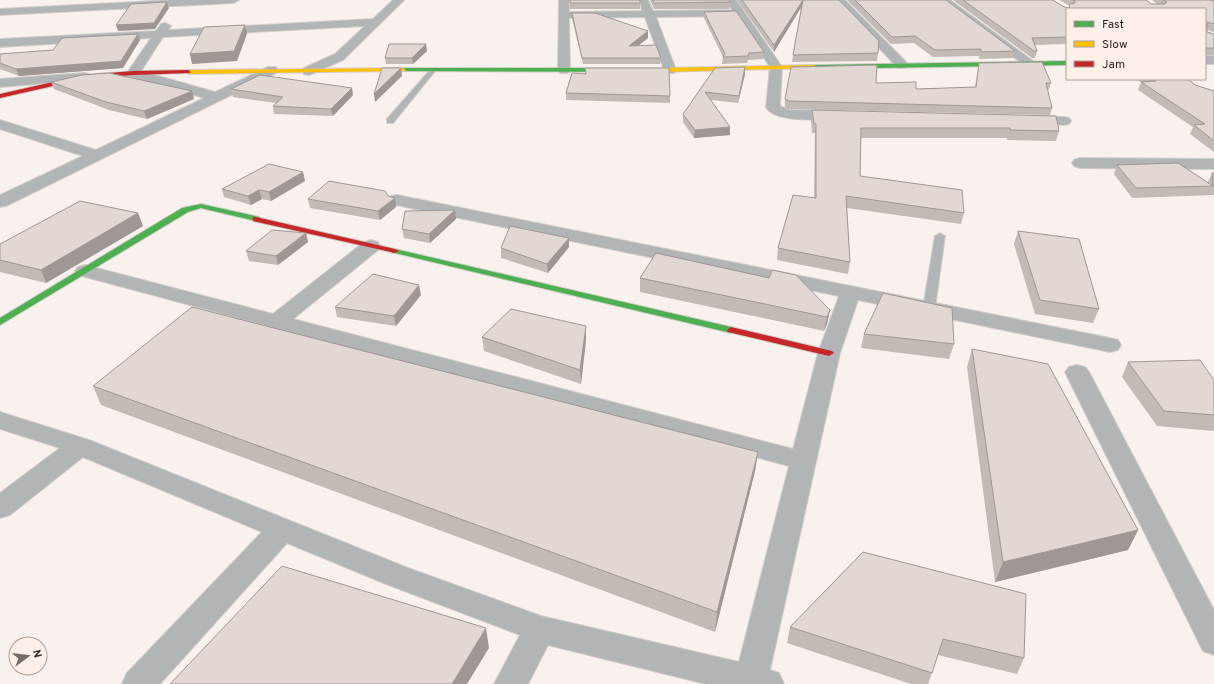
<svg xmlns="http://www.w3.org/2000/svg" width="1214" height="684" viewBox="0 0 1214 684" font-family="Overpass,sans-serif">
	<style>
		.lines { fill: none; stroke-linecap: round; stroke-linejoin: round }
		.lane-casing { stroke: #d4cdc9; stroke-width: 2 }
		.street-casing { stroke: #d4cdc9; stroke-width: 2 }
		.fast-casing { stroke: #d4cdc9; stroke-width: 2 }
		.slow-casing { stroke: #d4cdc9; stroke-width: 2 }
		.jam-casing { stroke: #d4cdc9; stroke-width: 2 }
		.lane { fill: #b2b5b6; fill-rule: evenodd }
		.street { fill: #b2b5b6; fill-rule: evenodd }
		.fast { fill: #4caf50; fill-rule: evenodd }
		.slow { fill: #ffc107; fill-rule: evenodd }
		.jam { fill: #c62828; fill-rule: evenodd }
		.wall { fill: #c2bab5 }
		.shaded-wall { fill: #9e9794 }
		.building { fill: #e2d8d3; stroke: #9e9794 }
	</style>
	<rect width="100%" height="100%" fill="#f9f1ee"/>
	<g class="lines">
		<g class="lane-casing">
			<path id="lane" d="M433,68L435,69V71L393,123H387V119L431,69Z
				M940,233L945,236L935,308L933,310H925L923,308L935,236Z"/>
		</g>
		<g class="street-casing">
			<path id="street" d="M173,0H239L234,3L0,15V9Z
				M393,0H404L343,60L309,75L304,74L303,71L304,68L335,54L365,26L163,37L141,71L215,92L268,67H276L278,70L276,73L6,206L0,207V195L83,156L0,129V120L96,150L204,98L128,76L127,73L151,38L0,47V39L156,31L161,24L165,23L171,26L168,30L373,19Z
				M559,0H569V12L642,11L640,0H648L653,11L732,10L726,0H736L782,67L780,106L789,110L841,111L846,112L848,115L846,118L841,119C824,119 775,124 766,107L770,67L736,16L656,17L676,70L674,73H666L664,70L645,17L569,18L570,70L568,73H560L558,70Z
				M834,0H845L906,62L908,65L906,68H898Z
				M938,0H950L1037,64L1035,67H1027Z
				M1205,56H1214V64H1205Z
				M84,73L89,74L90,77L89,80L0,87V79Z
				M1027,116L1064,117L1069,118L1071,121L1069,124L1064,125L1022,123L1020,120L1022,117Z
				M1080,158L1214,159V169L1080,168L1074,166L1072,163L1074,160Z
				M397,195L1110,338L1118,340L1121,345L1118,350L1110,352L858,300L840,353L770,670L779,673L784,684H706L548,645L528,684H494L520,635L386,584L287,543L160,684H122L127,673L262,532L83,457L10,515L0,518V493L60,448L0,429V412L89,440L408,568L541,616L739,662L789,466L78,275L75,271L78,267L85,265L273,314L364,242L371,240L378,242L380,246L378,250L293,319L793,449L818,353L839,296L391,204L388,200L391,196Z
				M1077,365L1085,367L1089,372L1214,610V655L1203,651L1065,372L1069,367Z"/>
		</g>
		<g class="fast-casing">
			<path id="fast" d="M1067,61V65L814,69L811,67L814,65Z
				M403,68H659L662,70L659,72L401,71L400,70Z
				M201,204L259,217L260,219L256,221L201,208L188,212L0,325V318L182,208Z
				M392,249H395L731,327L735,330L731,333L395,253H392L391,251Z"/>
		</g>
		<g class="slow-casing">
			<path id="slow" d="M814,65L816,66V68L659,72L656,70L659,68Z
				M403,68L406,70L405,71L188,74L185,72L188,70Z"/>
		</g>
		<g class="jam-casing">
			<path id="jam" d="M188,70L190,71V73L133,75L84,79L0,98V94L84,75L133,71Z
				M253,217H256L395,249L399,251L395,253L253,221Z
				M731,327L832,351L834,353L829,356L728,332L727,330Z"/>
		</g>
		<use href="#lane" class="lane"/>
		<use href="#street" class="street"/>
		<use href="#fast" class="fast"/>
		<use href="#slow" class="slow"/>
		<use href="#jam" class="jam"/>
	</g>
	<path class="wall" d="M570,0L640,3V9H570Z
		M650,0H729L730,2L729,9H654Z
		M737,0H839L878,53L877,61L792,62L801,7L774,52Z
		M847,0H946L1015,51L1013,58L979,59V56L933,57L914,43L891,44Z
		M953,0H1053L1064,7L1069,8L1070,6L1059,0H1146L1151,4H1157L1152,0H1210L1214,1V32L1207,30V32L1214,34V55H1205V9H1067V44L1035,45L1037,51L1035,58H1032Z
		M704,12L764,52L763,59L748,60L747,63L722,64L723,57L704,18Z
		M572,13L648,31V38L638,46L661,58L660,64H583L572,19Z
		M140,40L123,68L19,76L0,69V54L53,50Z
		M426,44L427,51L413,64H386L385,58Z
		M979,63L1051,83L1048,91L1052,108L1050,115L788,109L785,107V99L876,83L916,89L975,87L978,70Z
		M585,68L670,96V103L566,100V93L585,73Z
		M715,68L745,74L738,103L711,100L730,127V135L694,138L683,122V114Z
		M1135,79H1188L1195,85L1214,91V152L1190,134L1193,127L1138,90L1141,82Z
		M51,82L194,99L147,119L109,110L54,89Z
		M231,89L353,95L333,116L274,114L273,106L276,103L233,97Z
		M812,110L1059,131L1056,141L1007,140V138H861L860,176L964,213L961,224L847,208L850,262L848,274L777,260L778,248L814,198L815,133H812L811,120Z
		M1117,165L1208,182L1212,173H1214V195L1132,198L1114,174Z
		M303,172L305,181L271,201L262,199L251,205L224,197L222,189Z
		M388,196L396,207L380,220L310,208L308,199Z
		M455,210L456,219L430,243L404,238L402,229Z
		M138,213L143,226L46,283L0,272V244Z
		M1018,231L1099,309L1093,323L1035,314L1014,244Z
		M306,233L308,242L278,265L249,261L246,251Z
		M569,247L548,273L501,258V248Z
		M640,278L830,310L827,324L824,331L640,292Z
		M421,295L396,326L337,317L335,307Z
		M864,334L954,344L949,359L861,348Z
		M482,337L586,340L581,384L484,351Z
		M972,349L1138,530L1128,550L995,582L967,367Z
		M1128,362L1214,380V431L1157,426L1122,377Z
		M93,386L758,452L755,471L715,632L101,405Z
		M863,552L1024,658L1017,674L938,655L928,684H911L787,643L790,627Z"/>
	<path class="shaded-wall" d="M803,0L802,6L774,52V45Z
		M167,2L169,8L155,29L118,31L116,25Z
		M245,25L247,34L237,61L192,64L190,54Z
		M648,31V38L629,53V46Z
		M138,34L140,40L123,68L19,76L16,69Z
		M426,44L427,51L413,64L412,58Z
		M745,67V74L738,103L739,96Z
		M401,68L402,76L375,102L374,94Z
		M352,88L353,95L333,116L331,109Z
		M192,91L194,99L147,119L144,111Z
		M730,127V135L694,138L695,130Z
		M303,172L305,181L271,201L269,192Z
		M259,190L262,199L251,205L248,196Z
		M395,198L396,207L380,220L378,211Z
		M455,210L456,219L430,243L429,234Z
		M138,213L143,226L46,283L41,270Z
		M306,233L308,242L278,265L276,256Z
		M569,238V247L548,273L547,264Z
		M419,285L421,295L396,326L394,316Z
		M830,310L827,324L824,331L827,317Z
		M586,326V340L581,384L580,370Z
		M758,452L755,471L715,632L717,612Z
		M1138,530L1128,550L995,582L1003,562Z
		M486,628L489,648L467,684H452Z"/>
	<path class="building" d="M570,0H640V3H570Z
		M653,0H729L730,2L654,3Z
		M742,0H803L774,45Z
		M803,0H839L879,41L878,53L793,55Z
		M855,0H946L1015,51L981,52V49L935,50L915,36L892,37Z
		M963,0H1053L1064,7L1069,8L1070,4L1075,3V1L1073,0H1146L1151,4H1165L1167,2L1163,0H1210L1214,1V24L1207,22V32L1214,34V48H1205V9H1067V37L1032,38L1037,51H1034Z
		M167,2L154,23L116,25L131,4Z
		M736,11L764,52L749,53L748,56L723,57L725,54L704,12Z
		M572,13H595L648,31L629,46L656,45L661,58H582Z
		M245,25L234,51L190,54L204,27Z
		M138,34L121,61L16,69L0,63V54L53,50L62,38Z
		M389,44H426L412,58H385Z
		M1042,62L1051,83H1046L1052,108L789,101L785,99L791,67L877,65L876,83L916,82V89L976,87L979,63Z
		M745,67L739,96L705,92L730,127L695,130L683,114L715,68Z
		M382,68H401L374,94Z
		M585,68H669L670,96L566,93L572,73L586,74Z
		M109,73L192,91L144,111L106,102L51,82L82,75Z
		M260,75L352,88L331,109L273,106L283,97L231,89Z
		M1152,79H1188L1195,85L1214,91V141L1194,125L1205,124L1141,82L1156,81Z
		M812,110L1056,116L1059,131L1010,130V128H861L860,176L962,190L964,213L846,196L850,262L778,248L793,195L816,198V124L814,123Z
		M1178,163L1213,186L1212,173H1214V186L1136,188L1117,165Z
		M269,164L303,172L269,192L259,190L248,196L222,189Z
		M329,181L385,191L388,196L395,198L378,211L308,199Z
		M80,201L138,213L41,270L0,260V244Z
		M455,210L429,234L402,229L405,211Z
		M510,226L569,238L547,264L501,248Z
		M272,230L306,233L276,256L246,251Z
		M1018,231L1079,239L1099,309L1040,300Z
		M656,253L769,278L772,270L796,275L830,310L827,317L640,278Z
		M373,274L419,285L394,316L335,307Z
		M883,293L952,308L954,344L864,334Z
		M192,307L758,452L717,612L93,386Z
		M511,309L586,326L580,370L482,337Z
		M972,349L1048,364L1138,530L1003,562Z
		M1200,360L1214,380V415L1164,411L1128,362Z
		M863,552L1026,594L1024,658L943,639L932,673L790,627Z
		M282,566L486,628L452,684H170Z"/>
	<rect x="1066" y="8" width="140" height="72" fill="#fef0e9" stroke="#ac9e98"/>
	<rect x="1074" y="21" width="20" height="6" fill="#4caf50" stroke="#ac9e98"/>
	<text x="1102" y="28" font-size="12" fill="#30241e">Fast</text>
	<rect x="1074" y="41" width="20" height="6" fill="#ffc107" stroke="#ac9e98"/>
	<text x="1102" y="48" font-size="12" fill="#30241e">Slow</text>
	<rect x="1074" y="61" width="20" height="6" fill="#c62828" stroke="#ac9e98"/>
	<text x="1102" y="68" font-size="12" fill="#30241e">Jam</text>
	<g transform="translate(28 656) rotate(75)"><circle r="19" fill="#fef0e9" stroke="#ac9e98"/>
	<path d="M0-3L7 15L0 10L-7 15Z" fill="#766c67"/>
	<text y="-6" font-size="11" font-weight="bold" text-anchor="middle" fill="#30241e">N</text>
	</g>
</svg>
